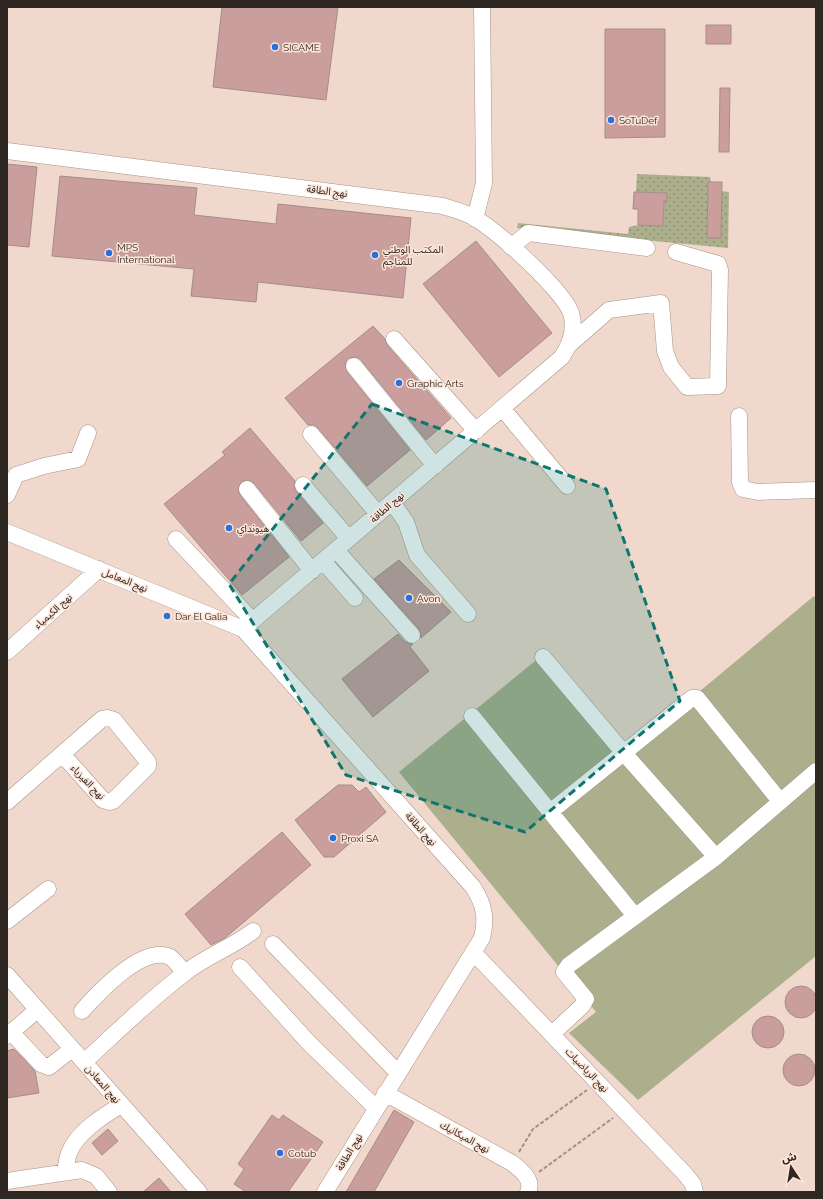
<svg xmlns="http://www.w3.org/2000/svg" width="823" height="1199" viewBox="0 0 823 1199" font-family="Raleway,'Noto Sans Arabic',sans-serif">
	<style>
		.grass { fill: #abaf8c }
		.garden { fill: url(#garden-dots) }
		.building { fill: #ca9e9c; stroke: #a58c8b }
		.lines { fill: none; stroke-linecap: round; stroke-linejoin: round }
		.minor-casing { stroke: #a89387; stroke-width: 17 }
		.path { stroke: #a29187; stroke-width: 2; stroke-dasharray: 4 2; stroke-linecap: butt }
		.minor { stroke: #fff; stroke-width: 16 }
		.marked { fill: #0f766e; fill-opacity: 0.2; stroke: #0f766e; stroke-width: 3; stroke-dasharray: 8 5; stroke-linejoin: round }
		.poi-dot { fill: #2970dc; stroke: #fde6d9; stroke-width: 1.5 }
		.labels { text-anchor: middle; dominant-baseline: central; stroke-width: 3; stroke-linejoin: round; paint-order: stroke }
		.poi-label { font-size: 10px; fill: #2f2722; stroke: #fde6d9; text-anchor: start }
		.street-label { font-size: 10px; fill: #2f2722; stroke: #fde6d9 }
	</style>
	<defs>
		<pattern id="garden-dots" width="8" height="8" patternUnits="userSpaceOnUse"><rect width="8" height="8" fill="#abaf8c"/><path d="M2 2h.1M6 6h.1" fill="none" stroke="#8c8e72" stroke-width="1.8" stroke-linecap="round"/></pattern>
	</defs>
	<rect width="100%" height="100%" fill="#f0d9cc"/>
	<path class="grass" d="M814,596L816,598V956L638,1100L569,1033L596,1012L399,772L540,657L622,756Z"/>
	<path class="garden" d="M637,174L710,177L711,182H708L707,238H721V191L729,192L728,248L517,228L518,223L628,234L629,227L638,225L663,226L664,201H667V193L636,192Z"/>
	<path class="building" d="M222,7H338L326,100L213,87Z
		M706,25H731V44H706Z
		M605,29H665V137L605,138Z
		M720,88H730L729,152H719Z
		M7,164L37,167L29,247L7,245Z
		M60,176L197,188L194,215L276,224L278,204L411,218L403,298L258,282L256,302L191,296L194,269L52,256Z
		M708,182H722L721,238H707Z
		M634,192L667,193V201H664L663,226L638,225V209H633Z
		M476,241L552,333L499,377L423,284Z
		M373,326L385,339L387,345L451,418L426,440L361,360L357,357L348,358L345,363L347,372L410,450L367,486L318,428L314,425H308L285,398Z
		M250,428L295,481L294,486L296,491L323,523L301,541L254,483L246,480L241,482L238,490L240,495L289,557L242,595L164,504L225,455L222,452Z
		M399,560L451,612L421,638L419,629L374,579Z
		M398,634L405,642L413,644L410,647L429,671L373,717L342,679Z
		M338,785H352L359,792L366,787L386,812L334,857H324L295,820Z
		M282,832L311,865L225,938L211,945L185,914Z
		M785 1002a16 16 0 1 1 32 0a16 16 0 1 1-32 0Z
		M752 1032a16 16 0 1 1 32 0a16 16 0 1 1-32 0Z
		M14,1049L35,1071L39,1093L7,1098V1051Z
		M783 1070a16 16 0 1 1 32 0a16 16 0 1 1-32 0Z
		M394,1110L414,1122L374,1192H346Z
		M272,1115L279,1120L283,1115L323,1142L288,1192H246L234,1184L244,1169L238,1164Z
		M108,1129L118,1141L102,1155L92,1143Z
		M159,1178L171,1192H143Z"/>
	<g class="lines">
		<g class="minor-casing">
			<path id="minor" d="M7,151L443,206C451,209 461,211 469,215C492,225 563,290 571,313C576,329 571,343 562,357L243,629
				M475,219L484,183L482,7
				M511,247L528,233L647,248
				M394,339L476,431
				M570,344L609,310L661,303L665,351L671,367L687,387L718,386L720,270L718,264L676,252
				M354,366L435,466
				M502,408L567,486
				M739,416L740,482L743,489L758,492L816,490
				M311,434L378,514
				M303,485L349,539
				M247,489L312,571
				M7,495L16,475L44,466L78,459L88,433
				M392,502L406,522L417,555L468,614
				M7,532L243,629L473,887C484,904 487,918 482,938L325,1192
				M176,539L253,621
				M336,550L412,635
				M323,561L355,598
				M7,652L99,569
				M543,657L623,752L716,857
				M472,716L635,916
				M7,802L102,719L108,718L114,720L148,762V766L113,801L109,802L103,800L62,754
				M550,812L692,698H697L780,801
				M7,921L48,889
				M273,944L398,1073
				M473,952L685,1174L693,1184L695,1192
				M240,967L309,1043L376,1108
				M7,975L199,1192
				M82,1011C98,993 143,944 170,957C175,960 180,968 185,973
				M12,1033L41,1064L49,1067L72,1049
				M552,1034L582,1006L586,999L564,972L569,965L716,857L816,771
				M7,1036L37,1010
				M84,1062C117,1032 149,1000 185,973C206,956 231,948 253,931
				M385,1093L512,1163C521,1170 534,1180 528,1192
				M65,1172C66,1166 67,1159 69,1153C77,1132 103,1116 121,1105
				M7,1181L82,1170L96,1176L109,1192"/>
		</g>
		<path class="path" d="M519,1152L533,1129L587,1090
			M539,1172L613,1118"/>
		<use href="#minor" class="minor"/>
	</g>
	<path class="marked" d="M372,404L606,489L680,701L525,832L346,775L229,584Z"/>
	<g class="poi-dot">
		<circle cx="275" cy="47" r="4"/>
		<circle cx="611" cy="120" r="4"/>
		<circle cx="109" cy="253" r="4"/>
		<circle cx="375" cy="255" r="4"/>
		<circle cx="399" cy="383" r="4"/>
		<circle cx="229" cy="528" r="4"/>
		<circle cx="409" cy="598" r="4"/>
		<circle cx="167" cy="616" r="4"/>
		<circle cx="333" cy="838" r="4"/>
		<circle cx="280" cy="1153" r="4"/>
	</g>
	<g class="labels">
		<g class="poi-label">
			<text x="283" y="47">SICAME</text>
			<text x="619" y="120">SoTuDef</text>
			<text x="117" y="247">MPS<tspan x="117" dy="12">International</tspan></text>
			<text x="383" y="249">المكتب الوطني<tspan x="383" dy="12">للمناجم</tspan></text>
			<text x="407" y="383">Graphic Arts</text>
			<text x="237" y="528">هيونداي</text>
			<text x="417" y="598">Avon</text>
			<text x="175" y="616">Dar El Galia</text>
			<text x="341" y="838">Proxi SA</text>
			<text x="288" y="1153">Cotub</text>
		</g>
		<g class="street-label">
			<text transform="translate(327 191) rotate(7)">نهج الطاقة</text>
			<text transform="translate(387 507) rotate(-41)">نهج الطاقة</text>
			<text transform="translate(125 580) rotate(22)">نهج المعامل</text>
			<text transform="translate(53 611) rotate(-42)">نهج الكيمياء</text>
			<text transform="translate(88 782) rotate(46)">نهج الفيزياء</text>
			<text transform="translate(421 829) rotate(48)">نهج الطاقة</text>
			<text transform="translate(587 1070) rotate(46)">نهج الرياضيات</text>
			<text transform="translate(103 1084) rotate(49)">نهج المعادن</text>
			<text transform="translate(465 1137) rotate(29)">نهج الميكانيك</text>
			<text transform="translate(349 1152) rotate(-59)">نهج الطاقة</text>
		</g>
	</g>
	<rect width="823" height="1199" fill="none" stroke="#2f2722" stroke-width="16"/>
	<g transform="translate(791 1167) rotate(348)" stroke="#fde6d9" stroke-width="3" paint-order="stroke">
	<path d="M0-3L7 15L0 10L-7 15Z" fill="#2f2722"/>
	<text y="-6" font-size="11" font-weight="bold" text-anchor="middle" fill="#2f2722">ش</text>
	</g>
</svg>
